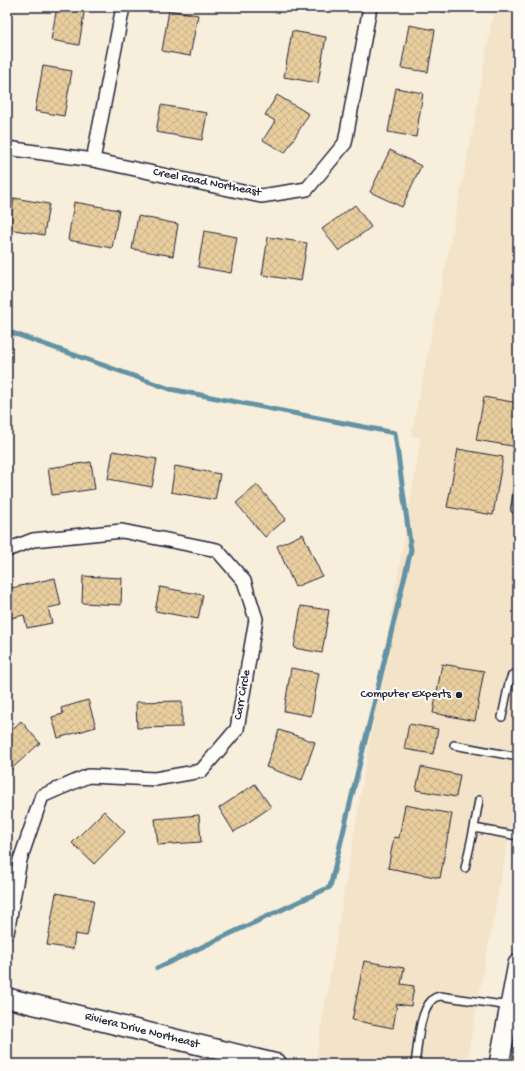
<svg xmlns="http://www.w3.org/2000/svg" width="525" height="1071" viewBox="0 0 525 1071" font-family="'Gochi Hand',sans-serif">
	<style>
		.built { fill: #f3e4c9 }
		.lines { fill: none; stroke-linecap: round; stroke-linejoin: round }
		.stream { stroke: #6292a3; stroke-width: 5 }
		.building { fill: url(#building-cross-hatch); stroke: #22223b }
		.lane-casing { stroke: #22223b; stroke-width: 10 }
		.street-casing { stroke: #22223b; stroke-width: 16 }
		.secondary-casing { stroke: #22223b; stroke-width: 22 }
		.lane { stroke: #fdfcf7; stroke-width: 7 }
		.street { stroke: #fdfcf7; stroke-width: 13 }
		.secondary { stroke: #fdfcf7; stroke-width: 19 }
		.poi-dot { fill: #22223b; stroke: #fdfcf7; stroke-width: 1.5 }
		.labels { text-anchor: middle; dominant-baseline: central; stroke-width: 4; stroke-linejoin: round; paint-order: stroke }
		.street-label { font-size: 12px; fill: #22223b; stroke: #fdfcf7 }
		.poi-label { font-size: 12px; fill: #22223b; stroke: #fdfcf7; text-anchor: end }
	</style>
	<defs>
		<pattern id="building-cross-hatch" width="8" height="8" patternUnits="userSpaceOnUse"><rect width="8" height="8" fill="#e9ce9e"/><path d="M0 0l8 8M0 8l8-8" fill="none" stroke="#c8b189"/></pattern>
	</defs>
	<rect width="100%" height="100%" fill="#f7eedc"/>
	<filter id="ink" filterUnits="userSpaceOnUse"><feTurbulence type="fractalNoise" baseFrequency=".025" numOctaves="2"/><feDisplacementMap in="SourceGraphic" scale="8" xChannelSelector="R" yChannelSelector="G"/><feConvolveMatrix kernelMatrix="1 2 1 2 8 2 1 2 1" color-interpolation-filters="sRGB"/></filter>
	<g filter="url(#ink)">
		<path class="built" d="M494,7H518V788L466,1064H315L421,438L411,436L474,124Z"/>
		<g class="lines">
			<path class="stream" d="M7,331L170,389L395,433L411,550L330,887L157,968"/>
		</g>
		<path class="building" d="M57,7H85L79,45L51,40Z
			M296,7H323L322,12Z
			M419,7H452L451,13Z
			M169,10L198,15L190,56L162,51Z
			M409,25L435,30L428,72L401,68Z
			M292,31L326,37L318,83L284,77Z
			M43,66L72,71L64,116L35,111Z
			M396,88L423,93L416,137L388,132Z
			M277,95L309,114L285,153L263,140L275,121L265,115Z
			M161,105L207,113L202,140L156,132Z
			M390,150L421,166L402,207L370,192Z
			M14,198L49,204L44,235L9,229Z
			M74,202L119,210L112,248L68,240Z
			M355,205L371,227L339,251L322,229Z
			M138,216L178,224L173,256L132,249Z
			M204,231L237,237L231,273L198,267Z
			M268,237L307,243L301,281L262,275Z
			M484,397L518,403V447L476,440Z
			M458,449L503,457L493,515L447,507Z
			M113,451L157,459L152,487L108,479Z
			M91,462L95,489L52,495L48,468Z
			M175,466L220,474L215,500L171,492Z
			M257,485L286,519L265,537L236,503Z
			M303,534L322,576L295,587L277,546Z
			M83,576L122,578L121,605L82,603Z
			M55,578L61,605L48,608L52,623L27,628L24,615L11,618L7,598V589Z
			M160,587L203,595L198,619L155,611Z
			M301,606L329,610L322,653L294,648Z
			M442,664L484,671L475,721L433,713Z
			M291,668L319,673L311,716L284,711Z
			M88,700L96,727L58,738L52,717L63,714L61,708Z
			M182,701V727L137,728L136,702Z
			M21,721L40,743L8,772L7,734Z
			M409,724L438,729L433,754L404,749Z
			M279,730L315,742L302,780L266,767Z
			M421,767L460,775L456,797L416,790Z
			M255,784L271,807L234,832L219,808Z
			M405,805L452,814L440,878L388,868L394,837L399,838Z
			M104,811L125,832L94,864L72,843Z
			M199,815L201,842L158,845L155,819Z
			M56,893L94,900L87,936L75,934L73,949L47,945Z
			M364,961L404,968L401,984L414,986L411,1006L397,1004L393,1028L352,1020Z"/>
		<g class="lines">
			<g class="lane-casing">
				<path id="lane" d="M518,489L515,509H518
					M502,717L509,683L512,675L518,673
					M454,745L518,757
					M474,828L479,800
					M465,868L474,828L518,836
					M415,1064C418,1046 419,1012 432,1000C434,997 437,997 440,996L510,1006"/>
			</g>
			<g class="street-casing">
				<path id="street" d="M7,148L93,160L261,196L307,189L345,143L370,7
					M93,160L123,7
					M7,550L33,540L122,531L217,550L244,581L256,619L237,729L201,771L155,779L88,776L42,796L20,860L7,933"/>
			</g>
			<g class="secondary-casing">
				<path id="secondary" d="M7,998L277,1064
					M499,1064L518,964"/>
			</g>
			<use href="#lane" class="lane"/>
			<use href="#street" class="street"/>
			<use href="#secondary" class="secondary"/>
		</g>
	</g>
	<circle class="poi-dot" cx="459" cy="695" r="4"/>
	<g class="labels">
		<g class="street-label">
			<text transform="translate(207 183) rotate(11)">Creel Road Northeast</text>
			<text transform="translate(243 695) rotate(-80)">Carr Circle</text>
			<text transform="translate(142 1031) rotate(14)">Riviera Drive Northeast</text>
		</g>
		<g class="poi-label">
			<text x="451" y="695">Computer Experts</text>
		</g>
	</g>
	<rect width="525" height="1071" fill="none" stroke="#fdfcf7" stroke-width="24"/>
	<rect x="12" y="12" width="501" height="1047" fill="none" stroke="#22223b" stroke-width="1.5" filter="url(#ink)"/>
</svg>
